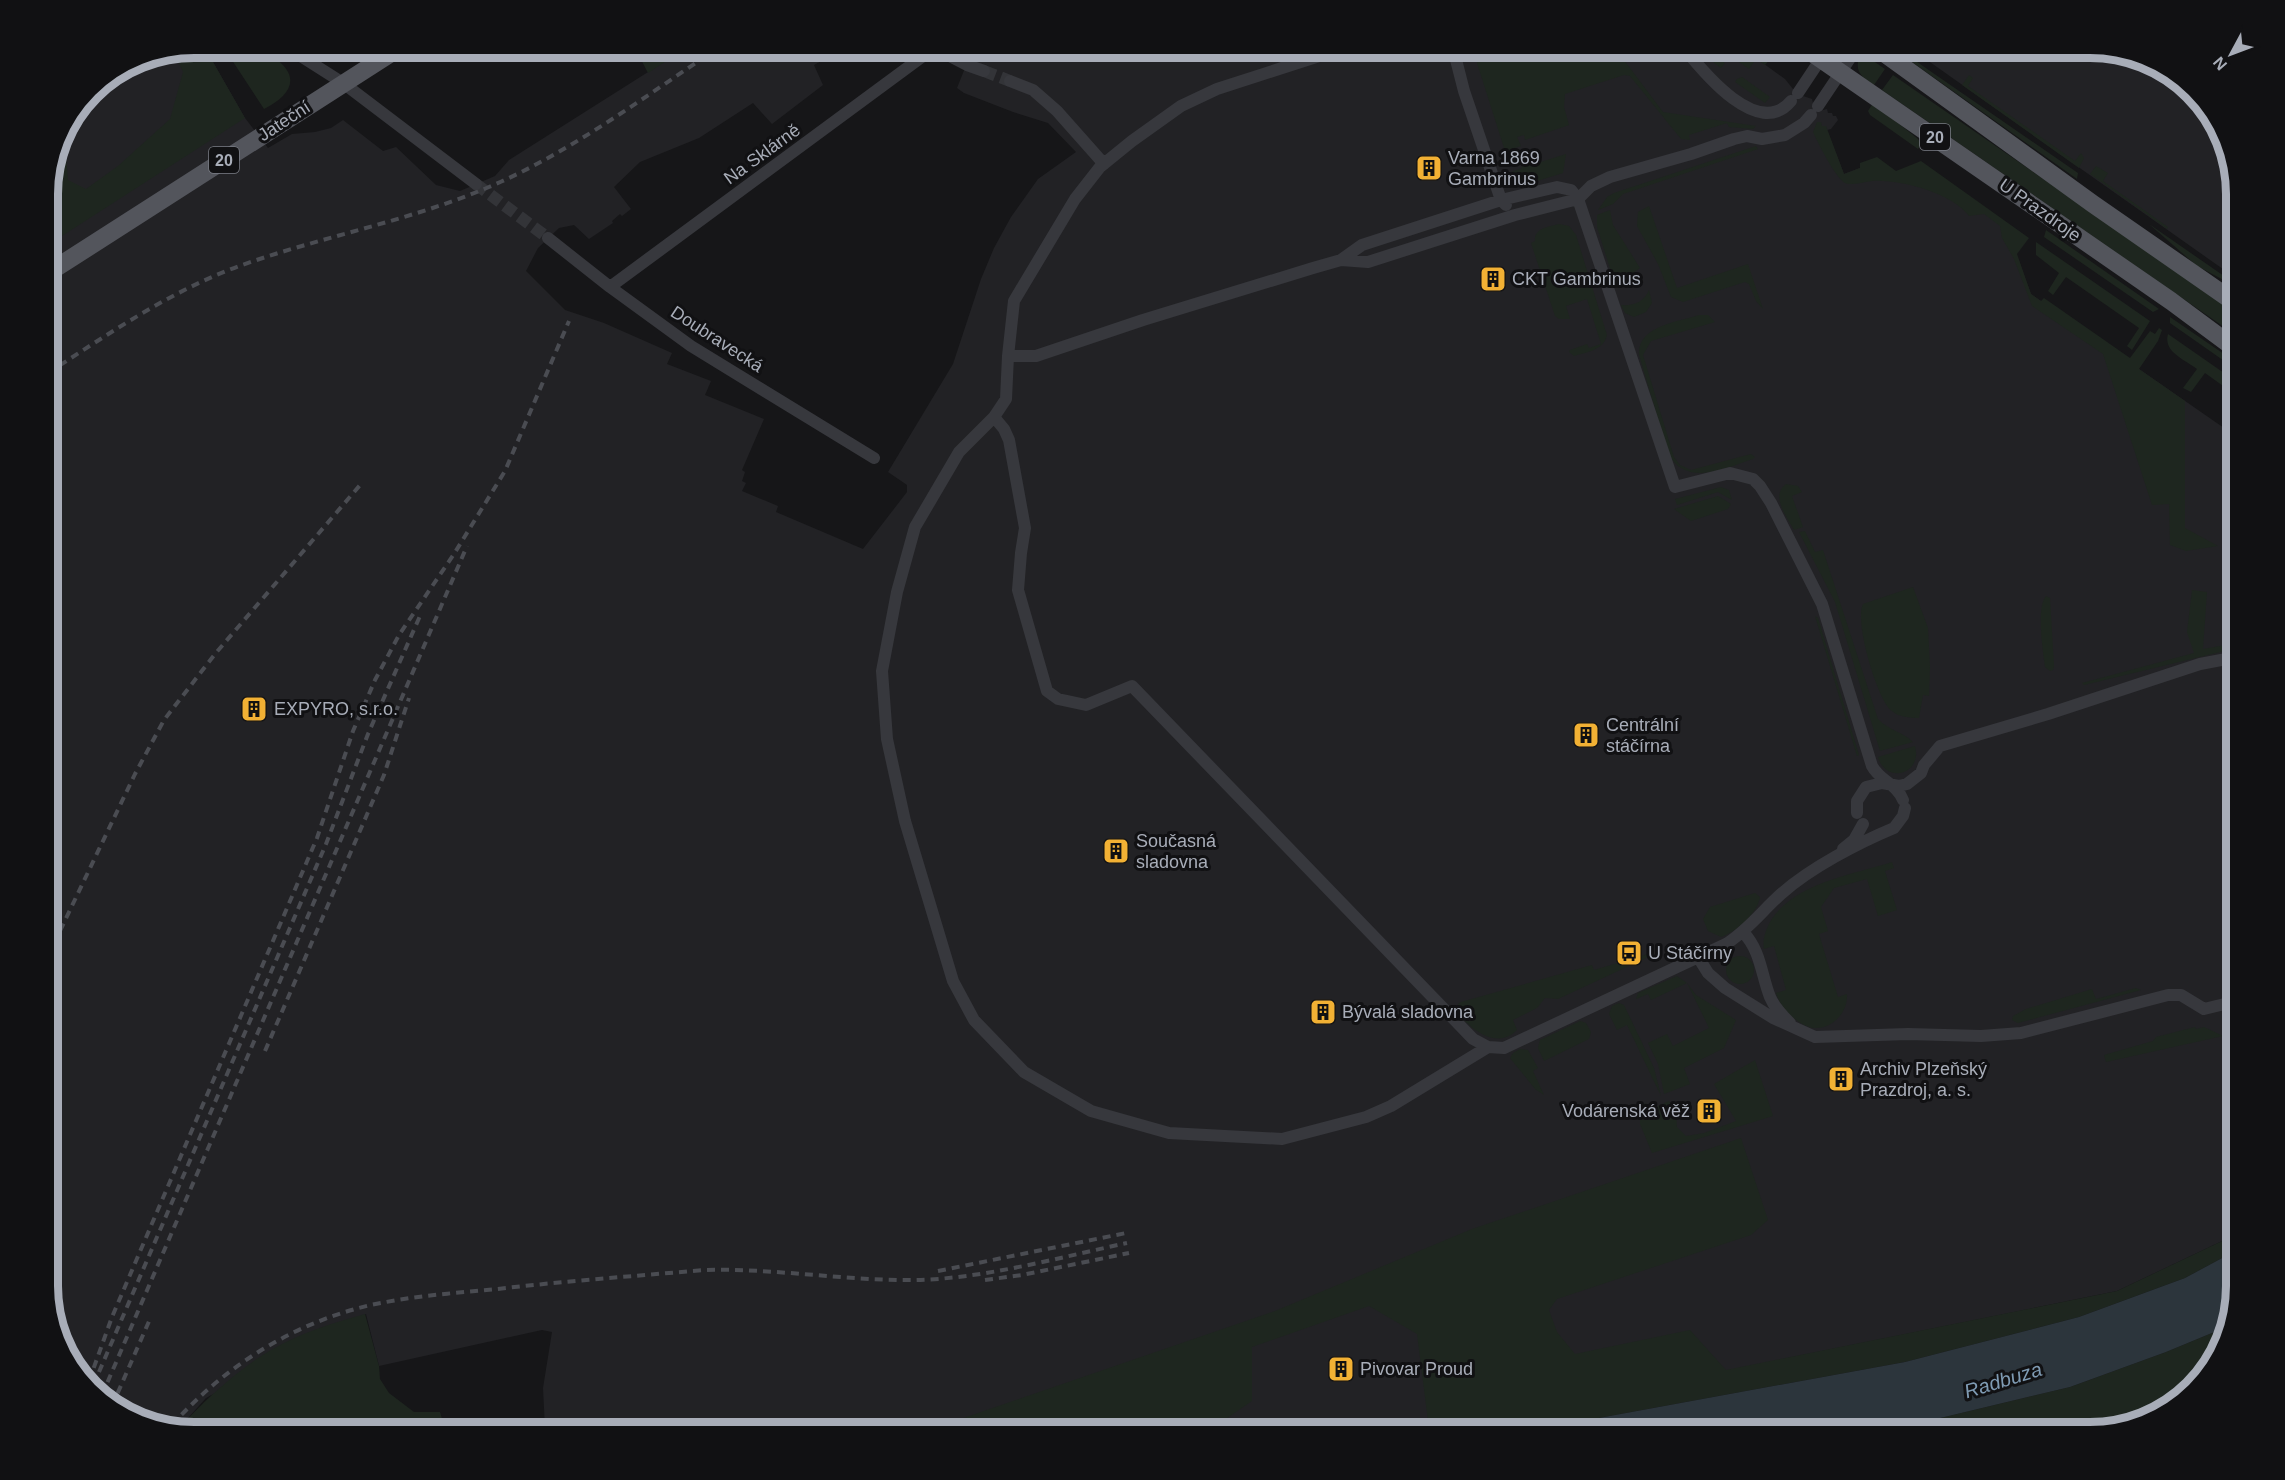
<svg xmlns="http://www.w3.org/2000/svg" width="2285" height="1480" viewBox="0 0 2285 1480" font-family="Helvetica,sans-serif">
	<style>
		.built { fill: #222225 }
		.green { fill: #1e261f }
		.water { fill: #2c353c }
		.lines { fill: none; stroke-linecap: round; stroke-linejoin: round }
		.street-tunnel { stroke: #333438; stroke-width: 12; stroke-dasharray: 12 6; stroke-linecap: butt }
		.street { stroke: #37383d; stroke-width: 12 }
		.primary { stroke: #53555c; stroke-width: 18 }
		.rail { stroke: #4a4c52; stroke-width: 4; stroke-dasharray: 8 6; stroke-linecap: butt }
		.labels { text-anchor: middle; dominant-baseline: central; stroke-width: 6; stroke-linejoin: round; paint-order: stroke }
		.shield { fill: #111113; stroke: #7b7e86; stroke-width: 1.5 }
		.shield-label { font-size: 16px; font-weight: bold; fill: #a8adb8 }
		.street-label { font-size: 18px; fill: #a8adb8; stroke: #111113 }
		.poi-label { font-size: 18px; fill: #a8adb8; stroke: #111113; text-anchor: start }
		.water-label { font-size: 20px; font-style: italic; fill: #7f9bb3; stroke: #111113 }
		.rim { fill: none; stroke: #a8adb8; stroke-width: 8 }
	</style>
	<rect width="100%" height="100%" fill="#161618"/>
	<path class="built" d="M195,48H205L245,118L268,148L292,134L315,132L331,128L343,120L383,151L396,147L436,185L460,191L495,176L509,160L686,48H845L814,65L823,85L772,124L753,103L699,138L640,162L614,187L631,209L622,216L620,214L612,221L613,223L589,239L574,225L559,228L538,248L526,271L565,310L604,323L672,353L667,364L711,381L705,395L764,419L742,470L745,472L742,481L746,483L742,491L778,506L776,512L863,549L907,492V485L888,472L953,364L981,279L994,248L1011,217L1038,179L1076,152L1048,123L1013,112L964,93L957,88L973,48H1711L1756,58L1785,79L1793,89H1797L1803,96L1812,99L1813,103L1817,102L1823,110L1827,109L1828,113H1832L1833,116H1836L1838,120L1831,129L1827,130L1844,174L1873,163L1893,177L1922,166L2006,225L2031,294L2237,437V1234L2117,1291L1425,1432H550L545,1428L543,1388L552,1332L542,1330L379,1366L366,1314L206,1398L180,1427L114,1407L68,1358L48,1294V186L59,138L91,91L139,59Z
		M1910,48H2090L2171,73L2218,122L2237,194V279Z"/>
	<path class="green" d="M195,48H205L245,118L48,245V186L59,138L64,132L68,180L86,189L118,166L170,119L183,72L174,52Z
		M224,48C234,48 247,46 257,48C263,49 269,54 273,57C303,77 290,96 264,109Z
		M635,48H686L648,73Z
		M1501,48H1615L1663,112L1756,126L1753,129L1729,127L1727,123L1689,135L1690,140L1681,139L1630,76L1624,75L1565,94L1564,107L1569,125L1525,140L1524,135L1517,137L1521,146L1505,151L1477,63L1480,56Z
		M1700,48H1758L1771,58L1765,65L1756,59L1749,69L1723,51L1718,58L1725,63L1721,68L1709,59Z
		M1907,55L2078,173L2077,179L1905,57Z
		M1864,58L1872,60L1885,69L1874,85C1865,79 1856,74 1858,62Z
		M1893,75L2237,313V336L1882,90Z
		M1969,75L1973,78L1968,86L2075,161L2081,153L2084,158L2079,168L1962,85Z
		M1742,77L1770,97L1765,103L1735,82L1737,79Z
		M1873,103L1918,139L1921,144L1918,149L1870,115L1868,111Z
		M1817,122H1821L1822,126H1826L1844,174L1860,168V163L1877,157L1896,171L1921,161L2029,238L2017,254L2031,294L2041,301L2044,298L2130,358L2150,331L2155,334L2159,328L2162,330L2158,341L2139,369L2185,401V528L2218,546L2186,551L2170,545L2169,504L2152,505L2103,354L2032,306L2014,259L2002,238L2000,226L1984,214L1969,216C1952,193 1900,179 1872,181C1864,182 1852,186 1845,183C1835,177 1818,143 1813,132Z
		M1756,146L1758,149L1623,194L1613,204L1598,210L1607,197L1614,193Z
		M1524,152L1528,166L1566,154L1563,173L1521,186H1517L1511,172L1522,168L1518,156L1507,159V157Z
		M2096,166L2108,173L2103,181L2168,227L2167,229L2090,174Z
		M1649,206L1677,288L1748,264L1763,309L1756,301L1749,284L1745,282L1683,302L1671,297L1658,264L1637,226L1638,212Z
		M1610,210L1613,225L1640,268L1629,276L1613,278L1597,227V215Z
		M1559,224L1569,226L1576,235L1607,335C1604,350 1587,352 1574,356L1569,352L1570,350L1587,344L1589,348L1601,344L1587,299L1566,306L1570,319H1559L1555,316L1531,243L1535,241C1534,228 1548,227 1559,224Z
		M2149,224L2237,285V287L2197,266Z
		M2046,230L2159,309L2153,312L2044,237Z
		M2036,242L2150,321L2132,350L2127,346L2139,328L2066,277L2053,295L2048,291L2059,273L2036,255Z
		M1649,290L1652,303L1646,312L1634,317L1625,313L1621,305C1634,306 1644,302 1649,290Z
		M1699,315H1708L1715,322L1651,341L1643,355L1674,457L1680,465L1691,470L1751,454L1755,457L1753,459C1725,468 1686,488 1668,453L1639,355C1637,326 1678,322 1699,315Z
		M2170,317L2237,363V370L2170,323Z
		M2168,334L2237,382V396L2205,373L2191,392L2183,388L2197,369C2184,359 2163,352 2168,334Z
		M1786,484L1798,486L1802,492L1792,496L1803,527L1794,530C1787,517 1770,496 1786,484Z
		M1721,487L1729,490L1732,500L1718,492L1677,505L1675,499Z
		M1718,496L1731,504L1728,509L1691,521L1674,509Z
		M1805,531L1815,552L1823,550L1878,719C1888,730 1903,732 1913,742L1880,751L1835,602L1799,532Z
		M1913,587L1928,628L1930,667L1929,696L1923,695L1919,718C1911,718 1898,717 1892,711C1877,700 1854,620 1863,604Z
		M2192,590L2207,592L2203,649L2237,643V648L2084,685L2082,683L2194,653L2187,632Z
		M2046,596L2050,598L2054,666L2053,670L2050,671L2045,667C2043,651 2036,608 2046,596Z
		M1815,616L1818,618L1859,755L1857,756Z
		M1915,746C1923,774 1886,785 1878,757Z
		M1892,862L1894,868L1885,871L1897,910L1878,916L1867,879L1834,888L1821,907L1828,931L1819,934L1838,997L1847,994C1848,1012 1833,1029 1814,1028C1799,1027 1780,1007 1776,993L1786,990L1774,946L1764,949C1762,940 1766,930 1770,922C1793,883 1852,875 1892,862Z
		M1755,893L1760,897C1758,913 1736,932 1721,937L1708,931L1703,919L1710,907Z
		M1651,953L1646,958L1558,999L1545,998L1537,1008L1513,1020L1517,1030C1497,1051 1468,1028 1457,1011L1458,1004L1461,1002L1592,965L1594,970Z
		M1726 970a14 14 0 1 1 28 0a14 14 0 1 1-28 0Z
		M1677,976L1687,983L1696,995L1736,1020L1724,1048L1684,1068L1690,1084L1664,1094L1658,1064L1648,1043L1667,1034L1673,1046L1709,1028L1687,983L1651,1000L1648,994L1636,999L1638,993Z
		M2136,988L2141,990L2018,1023L2012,1020L2013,1016L2026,1009L2092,989L2096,999Z
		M1619,1003L1624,1005L1654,1068L1661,1096L1627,1025L1617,1030L1609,1014L1612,1006Z
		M1580,1021L1586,1023L1591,1032L1589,1039L1544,1061L1538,1048L1540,1040Z
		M2195,1027L2196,1029L2204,1027L2223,1036L2106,1062L2104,1055L2153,1041L2156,1037Z
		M1520,1049L1528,1050L1538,1068L1533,1071L1544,1095L1535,1089L1510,1058L1513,1053Z
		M1755,1060L1773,1116L1652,1153L1640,1124V1116L1632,1109L1646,1103L1650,1110L1669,1101L1676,1113L1677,1127L1686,1136L1704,1133L1736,1121L1714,1084Z
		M1741,1138L1768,1220L1751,1235L1557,1299L1549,1310L1557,1332L1575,1354L1690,1330L1726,1370L2117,1291L2237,1234V1250L2185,1278L2079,1317L1905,1362L1522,1432H1399L1428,1421L1417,1334L1369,1306L1252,1347V1401L1207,1432H923L1275,1311L1472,1229Z
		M365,1314L379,1366L380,1379L389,1393L414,1412H440L446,1432H195L180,1427C205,1400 238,1369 271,1350C300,1333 333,1323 365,1314Z
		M2224,1328L2212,1366L2163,1413L2091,1432H1882L2070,1387L2166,1352Z"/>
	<path class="water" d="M2237,1250V1286L2224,1328L2166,1352L2070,1387L1882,1432H1522L1905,1362L2079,1317L2185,1278Z"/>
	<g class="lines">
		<path class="street-tunnel" d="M984,71L1010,81
			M476,184L548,238"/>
		<path class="street" d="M288,48L343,83L476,184
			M934,48L967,65L984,71
			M1344,48L1217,89L1181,106L1132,141L1100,167L1075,199L1014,301L1008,356L1006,399L994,417L959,452L915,527L897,592L882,671L887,739L905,821L953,981L974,1020L1024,1072L1091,1111L1169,1133L1282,1139L1366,1117L1391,1106L1488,1047
			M1453,48L1464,91L1501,200L1506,205
			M1684,48C1704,73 1759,140 1791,101
			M1010,81L1033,90L1057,111L1104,164
			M1798,93L1828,48
			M1818,106L1857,48
			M548,238L610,287L691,346L874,458
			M1341,260L1362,245L1501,200L1557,187L1571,190L1578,199L1675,487L1730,473L1753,479L1760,486L1771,503L1822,604L1872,766C1880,781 1897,784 1903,800
			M610,287L934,48
			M1008,356H1036L1143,320L1313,268L1341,260L1368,262L1515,215L1578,199L1591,186L1610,177L1691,154L1734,139L1747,136L1762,139L1785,135L1804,123L1811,115
			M994,417L1004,429L1009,440L1025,528L1021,553L1018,590L1047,691L1058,699L1086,705L1132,686L1473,1039L1488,1047L1504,1048L1726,944C1748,930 1762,911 1781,894C1810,868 1858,843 1894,828L1903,816L1905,808
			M1857,813V801L1866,787L1882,783L1899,786L1907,784L1921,773L1924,765L1940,746L2048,714L2200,664L2237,657
			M1843,849L1854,840L1863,824
			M1743,932C1761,951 1761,974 1770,997C1774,1007 1782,1015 1790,1023
			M1698,957L1708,973L1725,988L1773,1018L1815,1037L1908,1034L1981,1036L2021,1033L2168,995H2181L2204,1009L2237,1001"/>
		<path class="primary" d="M1805,48L2171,301L2237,350
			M1877,48L2093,204L2237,304
			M48,273L399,48"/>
		<path class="rail" d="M48,373C110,333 172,290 242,265C324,236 409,221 489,187C571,152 644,97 718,48
			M48,956L135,774L164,720L215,654L361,484
			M265,1051L384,775L409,698
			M938,1271L1126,1233
			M985,1280L1022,1275L1129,1253
			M99,1372L326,844L368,734L420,616
			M89,1381L112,1317L317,838L353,731L375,680L399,635L454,554L505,471L569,321
			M102,1395L467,546
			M112,1406L150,1319
			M172,1425C225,1366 293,1323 371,1305C412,1296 455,1293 497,1289C566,1281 635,1276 705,1270C775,1268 845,1281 915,1280C983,1279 1061,1257 1127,1243"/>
	</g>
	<defs>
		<g id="building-square" transform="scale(1.35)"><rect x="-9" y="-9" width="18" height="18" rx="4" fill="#f2b134" stroke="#111113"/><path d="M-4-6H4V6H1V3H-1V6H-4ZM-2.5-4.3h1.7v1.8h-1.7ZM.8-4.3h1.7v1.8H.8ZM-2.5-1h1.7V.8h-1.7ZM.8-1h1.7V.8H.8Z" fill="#111"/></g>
		<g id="bus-square" transform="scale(1.35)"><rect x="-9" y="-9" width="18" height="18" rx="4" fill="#f2b134" stroke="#111113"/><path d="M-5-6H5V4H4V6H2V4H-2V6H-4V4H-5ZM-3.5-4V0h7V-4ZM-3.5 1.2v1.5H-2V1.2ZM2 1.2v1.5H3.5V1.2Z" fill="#111"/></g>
	</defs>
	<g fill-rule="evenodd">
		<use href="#building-square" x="1429" y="168"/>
		<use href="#building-square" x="1493" y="279"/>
		<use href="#building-square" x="254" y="709"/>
		<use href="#building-square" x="1586" y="735"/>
		<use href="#building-square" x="1116" y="851"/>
		<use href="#bus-square" x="1629" y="953"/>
		<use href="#building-square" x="1323" y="1012"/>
		<use href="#building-square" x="1841" y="1079"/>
		<use href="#building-square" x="1709" y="1111"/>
		<use href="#building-square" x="1341" y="1369"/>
	</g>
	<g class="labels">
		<g class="shield">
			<rect x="1920" y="124" width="30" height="26" rx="4.5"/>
			<rect x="209" y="147" width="30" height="26" rx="4.5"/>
		</g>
		<g class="shield-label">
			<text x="1935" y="137">20</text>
			<text x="224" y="160">20</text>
		</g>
		<g class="street-label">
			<text transform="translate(284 121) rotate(-33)">Jateční</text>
			<text transform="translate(762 154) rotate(-36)">Na Sklárně</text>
			<text transform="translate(2040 210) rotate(35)">U Prazdroje</text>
			<text transform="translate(717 339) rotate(33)">Doubravecká</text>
		</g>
		<g class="poi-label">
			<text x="1448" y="158">Varna 1869<tspan x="1448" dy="21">Gambrinus</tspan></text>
			<text x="1512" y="279">CKT Gambrinus</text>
			<text x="274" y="709">EXPYRO, s.r.o.</text>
			<text x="1606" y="725">Centrální<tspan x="1606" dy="21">stáčírna</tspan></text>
			<text x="1136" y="841">Současná<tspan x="1136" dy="21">sladovna</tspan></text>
			<text x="1648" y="953">U Stáčírny</text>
			<text x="1342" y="1012">Bývalá sladovna</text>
			<text x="1860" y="1069">Archiv Plzeňský<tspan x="1860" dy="21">Prazdroj, a. s.</tspan></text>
			<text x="1690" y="1111" text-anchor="end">Vodárenská věž</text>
			<text x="1360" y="1369">Pivovar Proud</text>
		</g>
		<g class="water-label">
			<text transform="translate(2003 1380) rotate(-17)">Radbuza</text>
		</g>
	</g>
	<path d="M0 0H2285V1480H0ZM194 58H2090A136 136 0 0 1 2226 194V1286A136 136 0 0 1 2090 1422H194A136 136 0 0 1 58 1286V194A136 136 0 0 1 194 58Z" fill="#111113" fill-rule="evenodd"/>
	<path class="rim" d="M194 58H2090A136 136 0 0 1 2226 194V1286A136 136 0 0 1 2090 1422H194A136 136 0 0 1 58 1286V194A136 136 0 0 1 194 58Z"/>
	<g transform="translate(2231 54) rotate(229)" stroke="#111113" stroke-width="4.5" paint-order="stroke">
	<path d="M0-4.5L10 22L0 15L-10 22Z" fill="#a8adb8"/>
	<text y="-9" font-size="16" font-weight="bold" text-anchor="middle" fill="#a8adb8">N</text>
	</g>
</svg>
